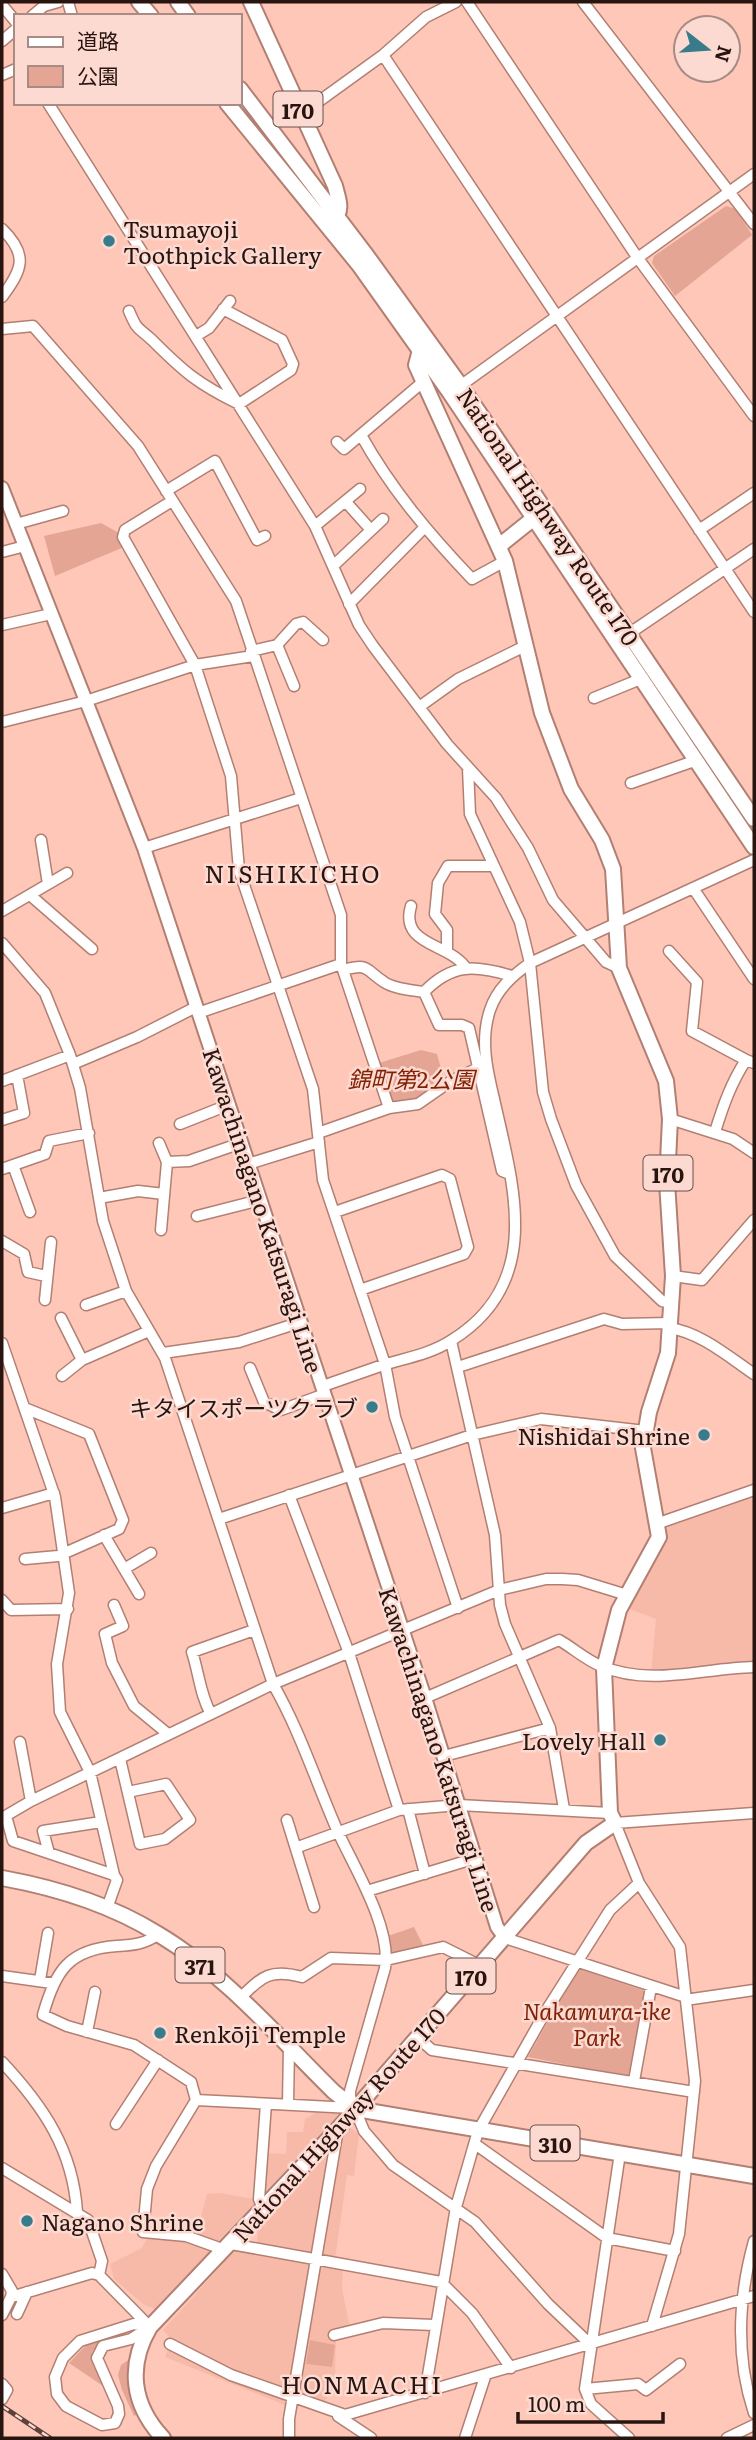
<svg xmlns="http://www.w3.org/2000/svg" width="756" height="2440" viewBox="0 0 756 2440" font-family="Literata,'Noto Sans JP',serif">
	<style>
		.built { fill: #f7baa9 }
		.green { fill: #e5a594 }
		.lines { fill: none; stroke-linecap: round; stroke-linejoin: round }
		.minor-casing { stroke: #b27f72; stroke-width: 13 }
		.major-casing { stroke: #b27f72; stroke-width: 16 }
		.highway-casing { stroke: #b27f72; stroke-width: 18 }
		.minor { stroke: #fff; stroke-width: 10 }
		.major { stroke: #fff; stroke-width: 12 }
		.highway { stroke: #fff; stroke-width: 14 }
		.rail-casing { stroke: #5d413a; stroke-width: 5 }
		.rail { stroke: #fcdad1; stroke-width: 2.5; stroke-dasharray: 8; stroke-linecap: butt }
		.poi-dot { fill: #387c8c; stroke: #fcdad1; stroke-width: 2.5 }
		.labels { text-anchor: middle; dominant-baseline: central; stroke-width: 5; stroke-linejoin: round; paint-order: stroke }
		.shield { fill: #fcdad1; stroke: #68504a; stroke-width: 2 }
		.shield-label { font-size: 21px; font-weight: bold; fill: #281510 }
		.poi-label { font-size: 23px; fill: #281510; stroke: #fcdad1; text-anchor: start }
		.street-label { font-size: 23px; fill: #281510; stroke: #fcdad1 }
		.park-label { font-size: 23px; font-style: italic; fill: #822205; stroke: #fcdad1 }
		.neighbourhood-label { font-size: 24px; letter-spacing: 2px; fill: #281510; stroke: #fcdad1 }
	</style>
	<rect width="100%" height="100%" fill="#fec7b8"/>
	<path class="built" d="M754,1490V1665L651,1673L656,1619L627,1608L661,1545L667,1521Z
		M320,2110L336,2111L339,2117L262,2197L264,2153L286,2154L287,2132H303L305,2119Z
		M351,2128L359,2134L354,2176L347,2175L335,2259L257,2246L258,2226Z
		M220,2193L254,2199L255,2204L218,2241L196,2236L207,2194Z
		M149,2234L180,2238L215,2249L157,2310L143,2304L114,2279L110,2264L142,2248Z
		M239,2246L343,2265L342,2289L350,2328L336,2337L335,2377L323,2407L302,2395L295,2409L165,2357L171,2339L163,2330Z"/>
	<path class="green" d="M726,206L736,209L752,235L675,296L652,263L654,256Z
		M101,523L119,533L124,547L55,576L44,536Z
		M421,1050L437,1054L444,1079L421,1100L391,1102L379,1063Z
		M414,1927L424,1947L390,1953L385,1937Z
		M578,1968L645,1991L635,2078L528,2057Z
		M128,2332L99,2343L92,2352L93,2365L106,2388L69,2363L90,2341Z
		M310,2340L335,2345L332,2367L306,2364Z
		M130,2359L127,2379L138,2414L134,2416L122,2390L118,2375L121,2365Z"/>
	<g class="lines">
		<g class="minor-casing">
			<path id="minor" d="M68,2L72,16
				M467,2L637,257L754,416
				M583,2L754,224
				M2,5L16,22
				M32,16L44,6L58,2
				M2,41L16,29
				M383,55L754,612
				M2,75L16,69
				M48,103L315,526L359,625L373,646L447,744L496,798L528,848L553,900L606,962L619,968
				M300,115L383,55L426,17L456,2
				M2,229C29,255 22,270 2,297
				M129,311C138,332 137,326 152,340C184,372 198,384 239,404L291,370L293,364L282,340L223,309
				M2,329L33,326L138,446L236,601L341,915V964L389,1108
				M196,336L209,328L230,301
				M456,389L754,174
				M361,435C391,489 430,535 472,579L505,561
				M337,442L344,449L424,381
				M166,491L215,461L257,540L265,536
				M172,501L125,530L123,537L195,665L231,776L239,870L313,1089L323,1180L385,1364L395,1417L458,1608
				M346,502L371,530
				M16,524L63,511
				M315,526L360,489
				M699,530L754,493
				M2,552L25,546
				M333,566L383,519
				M349,604L424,528
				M2,625L51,614
				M624,637L754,549
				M277,645L294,686
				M251,651L277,645L296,624L303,622L323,640
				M594,698L643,678
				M419,707L458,679L525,646
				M2,722L86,701L195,665L253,656
				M468,768L470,814L520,922L530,963L543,1092L551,1119L576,1185L615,1256L662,1301L671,1303
				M631,783L697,760
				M41,840L48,884
				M144,848L301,798
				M693,888L754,979
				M30,895L92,949
				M411,906C399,946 450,943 466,968
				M2,911L67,873
				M2,943L45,993L70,1055L80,1088L103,1221L126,1291L165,1358L273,1684C300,1731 316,1782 338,1832C354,1867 392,1928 385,1968L350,2091V2097L364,2131L393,2165L475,2222L548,2304L590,2344
				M669,951L697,982L692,1031L746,1060
				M447,952V930L435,914L438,883L448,866H494
				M343,970C370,963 364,969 384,982C394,989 412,990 424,992L439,1025H462L469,1028L502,1171L510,1174
				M424,992C452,963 475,965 512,976
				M198,1013L341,964
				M73,1064L137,1037L196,1007
				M2,1081L70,1055
				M670,1119L733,1139L754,1153
				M2,1120L24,1113L17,1075
				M180,1124L228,1105
				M715,1132C723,1106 731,1083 746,1060L754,1063
				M318,1133L389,1108L418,1104L451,1081L478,1068
				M159,1143L167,1162L161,1230
				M167,1162L189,1161L241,1143
				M248,1164L319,1142
				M13,1165L30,1212
				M2,1169L45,1154L49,1141L89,1133
				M99,1198L138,1191L164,1194
				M335,1212L442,1175L450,1179L468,1247L464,1254L360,1290
				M197,1216L260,1200
				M2,1241L24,1254L28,1272L46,1276
				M673,1276L702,1280L754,1220
				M45,1300L51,1242
				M86,1305L126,1291
				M61,1318L82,1360
				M669,1328C700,1332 729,1357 754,1374
				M451,1341L495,1535L500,1605L505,1624L550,1728L564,1809
				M2,1343L55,1497L69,1593L57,1664L60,1712L90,1772L114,1875L13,1841L6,1816
				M163,1353L239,1342L301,1322
				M458,1367L604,1319L622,1324L669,1323
				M250,1368L264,1402L281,1410L325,1394
				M62,1376L82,1360L149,1331
				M323,1386C343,1379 363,1372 383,1365C406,1358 431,1354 452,1340C545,1282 513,1185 494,1099C487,1070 480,1040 490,1010C497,989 512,976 530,963L754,860
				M289,1495L349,1653L399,1810
				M2,1508L54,1493
				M219,1519L472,1435L541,1419L645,1431
				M659,1523L754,1490
				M104,1535L139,1594
				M25,1559L58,1556L119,1529L123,1520L89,1434L27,1409
				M124,1569L151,1553
				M2,1600L11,1610L68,1609
				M114,1605L123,1626L105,1634L112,1663L134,1706L168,1734
				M425,1698L559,1640C573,1648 586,1660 601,1666C651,1687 703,1668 754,1667
				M211,1714C200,1695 199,1673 192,1652L254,1630
				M20,1742L31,1801
				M444,1756L550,1728
				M120,1759L140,1844L165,1839L190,1820L166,1784L128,1792
				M408,1809L425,1874
				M2,1818L31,1801L273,1684L499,1590L546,1579H562L578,1580L627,1595
				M287,1820L314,1907
				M298,1847L399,1810L459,1805L610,1813
				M49,1853L43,1831L101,1822
				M367,1891L476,1858
				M107,1908L117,1880L114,1875
				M159,1934C145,1944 134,1945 117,1946C69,1949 55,1971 43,2015L67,2026L134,2045L191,2082L196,2100L156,2166L147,2189L143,2232L186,2236L225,2250
				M505,1938L692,1999L754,1990
				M2,1976L52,1983
				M40,1980L48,1933
				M239,1999C262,1977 269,1968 302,1977L331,1958L386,1960L443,1947L481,1966
				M87,2032L95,1992
				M417,2037L432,2050L694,2092
				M2,2062C44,2107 73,2150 77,2212
				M634,2081L651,1987
				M196,2100L352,2108
				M288,2104L289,2047
				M116,2124L158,2060
				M475,2144L607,2238L675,2251
				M620,2153L585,2389L591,2404L629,2438
				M2,2168L88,2220L102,2261L99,2275
				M263,2209L259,2199L266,2104
				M754,2241C738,2299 735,2356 754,2413
				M231,2244L441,2282L472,2313L511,2368
				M2,2274L12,2291L11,2297
				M99,2275L150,2327
				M17,2314L27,2292
				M2,2315L11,2297L92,2273L99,2275
				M134,2324L150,2327L131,2339L103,2346L97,2358L118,2406L119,2414L115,2423L102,2425L66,2406L57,2394L55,2377L63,2358L80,2341Z
				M652,2326L679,2234L695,2081L680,1947L639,1883L615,1823L754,1813
				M334,2335L383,2323L434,2325
				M170,2344L231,2375L345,2415L754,2296
				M2,2384L7,2390L2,2399
				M585,2389L638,2384L646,2390L680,2364
				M425,2393L456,2207L478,2131L546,2011L610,1910L639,1883
				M338,2416L371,2438
				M289,2438V2419L338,2129
				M465,2438L485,2377
				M727,2438L754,2425"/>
		</g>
		<g class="major-casing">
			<path id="major" d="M2,488L144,848L425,1698L497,1927L505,1938"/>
		</g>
		<g class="highway-casing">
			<path id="highway" d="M139,2L151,16
				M178,2L188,16
				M251,2L335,186C338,198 344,211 333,220
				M240,89L367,256L461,386L754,819
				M227,103L359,265L450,393L754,847
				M499,546L539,514
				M2,1878C57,1888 110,1904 158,1934C225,1974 279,2038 334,2092L356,2109L754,2176
				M163,2438C132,2405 127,2366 150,2327L338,2129L586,1843L615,1823L610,1813L604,1668L619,1610L659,1537L643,1448L649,1412L668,1353L673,1276L667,1182L670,1119L666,1081L619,968L613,869L602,840L571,789L542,713L505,561L416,365L420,350"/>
		</g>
		<use href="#minor" class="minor"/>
		<use href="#major" class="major"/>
		<use href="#highway" class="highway"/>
		<g class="rail-casing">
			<path id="rail" d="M2,2406L50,2438"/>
		</g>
		<use href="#rail" class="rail"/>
	</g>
	<g class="poi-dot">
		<circle cx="109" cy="241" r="7"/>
		<circle cx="372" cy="1407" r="7"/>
		<circle cx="704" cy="1435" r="7"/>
		<circle cx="660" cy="1740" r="7"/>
		<circle cx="160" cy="2033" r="7"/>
		<circle cx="27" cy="2221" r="7"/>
	</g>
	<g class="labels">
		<g class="shield">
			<rect x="273.5" y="91.5" width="49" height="35" rx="5"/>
			<rect x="643.5" y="1155.5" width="49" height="35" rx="5"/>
			<rect x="175.5" y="1947.5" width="49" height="35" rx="5"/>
			<rect x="446.5" y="1958.5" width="49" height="35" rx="5"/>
			<rect x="530.5" y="2125.5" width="49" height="35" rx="5"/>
		</g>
		<g class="shield-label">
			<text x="298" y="109">170</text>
			<text x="668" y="1173">170</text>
			<text x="200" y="1965">371</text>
			<text x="471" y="1976">170</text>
			<text x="555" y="2143">310</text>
		</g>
		<g class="poi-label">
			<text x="123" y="228">Tsumayoji<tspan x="123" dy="26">Toothpick Gallery</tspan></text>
			<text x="358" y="1407" text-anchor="end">キタイスポーツクラブ</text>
			<text x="690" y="1435" text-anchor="end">Nishidai Shrine</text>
			<text x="646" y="1740" text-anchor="end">Lovely Hall</text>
			<text x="174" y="2033">Renkōji Temple</text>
			<text x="41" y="2221">Nagano Shrine</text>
		</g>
		<g class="street-label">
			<text transform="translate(549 516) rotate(56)">National Highway Route 170</text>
			<text transform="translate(264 1210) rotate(72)">Kawachinagano Katsuragi Line</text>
			<text transform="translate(440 1749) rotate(72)">Kawachinagano Katsuragi Line</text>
			<text transform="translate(338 2124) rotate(-48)">National Highway Route 170</text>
		</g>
		<g class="park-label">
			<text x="411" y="1078">錦町第2公園</text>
			<text x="597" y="2010">Nakamura-ike<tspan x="597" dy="26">Park</tspan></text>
		</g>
		<g class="neighbourhood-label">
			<text x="293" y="872">NISHIKICHO</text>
			<text x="362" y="2383">HONMACHI</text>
		</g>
	</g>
	<rect width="756" height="2440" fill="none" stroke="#281510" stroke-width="7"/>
	<rect x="14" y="14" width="228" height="91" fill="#fcdad1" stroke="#a78b84" stroke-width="2"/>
	<rect x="28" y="37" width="35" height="10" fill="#ffffff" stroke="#a78b84" stroke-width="2"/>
	<text x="77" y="49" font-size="21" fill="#281510">道路</text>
	<rect x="28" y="66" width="35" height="21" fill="#e5a594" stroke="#a78b84" stroke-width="2"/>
	<text x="77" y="84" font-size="21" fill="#281510">公園</text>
	<g transform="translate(707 49) rotate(107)"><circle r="33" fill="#fcdad1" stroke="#a78b84" stroke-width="2"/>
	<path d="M0-5L12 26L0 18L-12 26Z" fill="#387c8c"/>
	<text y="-10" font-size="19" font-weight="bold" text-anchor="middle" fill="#281510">N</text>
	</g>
	<path d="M518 2412v10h145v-10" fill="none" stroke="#281510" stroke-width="3.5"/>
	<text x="528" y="2412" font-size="21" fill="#281510" stroke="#fcdad1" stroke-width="5" paint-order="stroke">100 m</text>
</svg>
